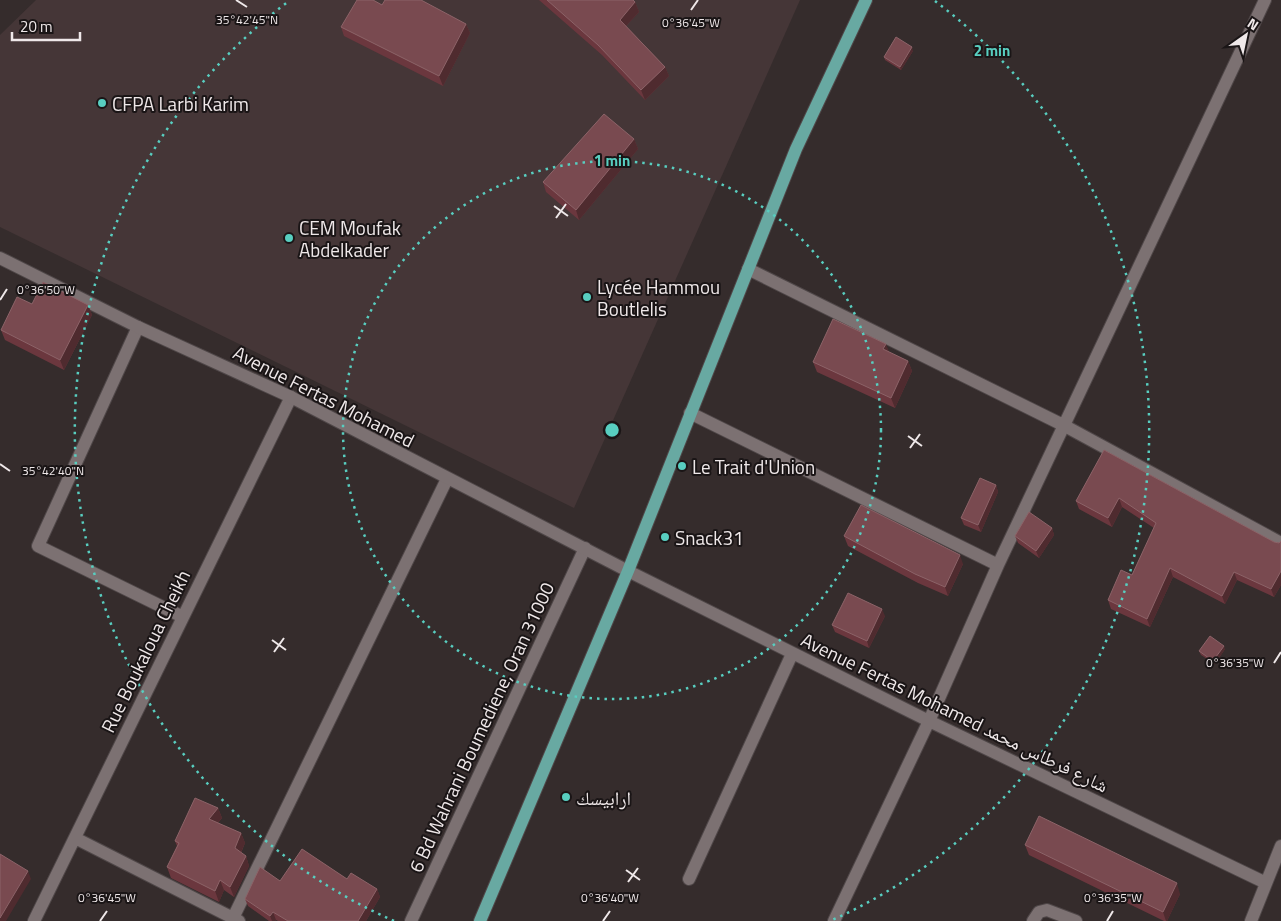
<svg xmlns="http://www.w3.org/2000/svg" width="1281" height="921" viewBox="0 0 1281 921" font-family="'Titillium Web','Noto Naskh Arabic',sans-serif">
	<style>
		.built { fill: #453637 }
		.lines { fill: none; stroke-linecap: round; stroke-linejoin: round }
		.minor-casing { stroke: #4f4748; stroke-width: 14 }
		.tertiary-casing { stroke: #4f4748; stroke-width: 14 }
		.primary-casing { stroke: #4f4748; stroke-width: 14 }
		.minor { stroke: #7c7172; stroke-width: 12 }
		.tertiary { stroke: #7c7172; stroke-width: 12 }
		.primary { stroke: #68a9a2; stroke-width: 12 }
		.wall { fill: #6b373e }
		.shaded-wall { fill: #4f2b2f }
		.building { fill: #794a50; stroke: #8c6368 }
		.ticks { fill: none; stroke: #efe8e9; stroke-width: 2 }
		.ring { fill: none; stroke: #58cec0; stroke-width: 2.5; stroke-dasharray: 2.5 5 }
		.poi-dot { fill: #58cec0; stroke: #1a1516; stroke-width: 2 }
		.labels { text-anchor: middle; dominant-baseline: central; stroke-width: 4; stroke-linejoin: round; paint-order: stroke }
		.poi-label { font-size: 19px; fill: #efe8e9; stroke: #1a1516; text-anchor: start }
		.street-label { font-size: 19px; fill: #efe8e9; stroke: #1a1516 }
		.ticks-label { font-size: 12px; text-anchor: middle; fill: #efe8e9; stroke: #1a1516; stroke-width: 4; stroke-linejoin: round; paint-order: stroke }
		.centre { fill: #58cec0; stroke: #1a1516; stroke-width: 2.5 }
		.ring-label { font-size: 15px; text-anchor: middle; font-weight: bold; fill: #58cec0; stroke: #1a1516; stroke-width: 4; stroke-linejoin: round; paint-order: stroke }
	</style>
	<rect width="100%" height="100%" fill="#352c2c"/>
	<path class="built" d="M36,0H800L574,508L0,227V35Z"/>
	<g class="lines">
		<g class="minor-casing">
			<path id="minor" d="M748,269L1065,426L1281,543
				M138,327L38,546L183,617
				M690,413L998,565
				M628,571L929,721L1266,883
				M75,838L239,921
				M689,879L792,654
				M233,918L447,479
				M34,921L291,397
				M411,921L585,548
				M834,921L929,721L998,565L1265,0
				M1033,921L1039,912L1047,910L1076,921
				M1251,921L1281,846"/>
		</g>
		<g class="tertiary-casing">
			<path id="tertiary" d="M0,258L138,327L291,397L628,571"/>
		</g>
		<g class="primary-casing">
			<path id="primary" d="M480,921L628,571L796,149L866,0"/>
		</g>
		<use href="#minor" class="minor"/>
		<use href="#tertiary" class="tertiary"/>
		<use href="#primary" class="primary"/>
	</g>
	<path class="wall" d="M539,0H633L635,2L639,12L626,26L665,67L669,76L645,100L602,55Z
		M382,5L466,24L470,33L443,86L344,36L341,27Z
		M913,51L901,70L885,60L884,57Z
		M634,139L638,149L579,220L546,192L543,182Z
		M88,305L92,315L64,370L5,340L1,330Z
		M889,352L908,361L912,371L895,408L817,372L813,362Z
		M1104,450L1274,542L1279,543L1281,541V585L1274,597L1237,580L1225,604L1173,577L1150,627L1111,609L1108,600L1132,575L1154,528L1122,507L1112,527L1079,509L1076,501Z
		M996,485L998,492L981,532L964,525L961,518Z
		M1052,528L1054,535L1039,558L1018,543L1015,536Z
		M844,536L963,564L948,596L918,583L848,546Z
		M885,616L869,648L835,632L832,625Z
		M1225,649L1215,664L1201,655L1199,651Z
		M218,808L222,818L218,823L241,833L245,843L241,853L246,856L249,866L234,897L224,890L219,902L171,878L167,867L177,846L175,841Z
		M1025,845L1180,894L1167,921H1164L1029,855Z
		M347,879L377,889L380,897L366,921H278L276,920L275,921H269L248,906L245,899L280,881Z"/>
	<path class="shaded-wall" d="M635,2L639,12L623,29L620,20Z
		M466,24L470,33L443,86L439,76Z
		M912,47L913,51L901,70L900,67Z
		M665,67L669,76L645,100L641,90Z
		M634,139L638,149L579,220L576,210Z
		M88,305L92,315L64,370L60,360Z
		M886,344L890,354L883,349Z
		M908,361L912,371L895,408L891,398Z
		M996,485L998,492L981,532L978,525Z
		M1119,498L1122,507L1112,527L1108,518Z
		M1052,528L1054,535L1039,558L1036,551Z
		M960,555L963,564L948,596L945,587Z
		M1170,568L1173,577L1150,627L1147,619Z
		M1281,571V585L1274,597L1271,589Z
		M1234,572L1237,580L1225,604L1222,596Z
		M882,609L885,616L869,648L867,641Z
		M1224,646L1225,649L1215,664L1213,661Z
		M218,808L222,818L212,829L209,819Z
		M241,833L245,843L238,859L235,848Z
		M246,856L249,866L234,897L230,887Z
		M28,871L31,879L6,921H0V918Z
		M220,880L224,890L219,902L215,891Z
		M1177,883L1180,894L1167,921H1166L1163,912Z
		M377,889L380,897L366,921H358Z
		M273,912L276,920L275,921H272L270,916Z"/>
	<path class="building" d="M357,0H373L382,5L385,0H421L466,24L439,76L341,27Z
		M547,0H633L635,2L620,20L665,67L641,90L598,45Z
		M896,37L912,47L900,67L884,57Z
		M604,114L634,139L576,210L543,182Z
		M43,282L88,305L60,360L1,330L17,297L32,304Z
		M833,319L886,344L883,349L908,361L891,398L813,362Z
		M1104,450L1274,542L1279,543L1281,541V571L1271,589L1234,572L1222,596L1170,568L1147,619L1108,600L1121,570L1132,575L1156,523L1119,498L1108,518L1076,501Z
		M980,478L996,485L978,525L961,518Z
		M861,505L960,555L945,587L915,574L844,536Z
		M1029,512L1052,528L1036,551L1015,536Z
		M848,593L882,609L867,641L832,625Z
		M1210,636L1224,646L1213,661L1199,651Z
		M195,798L218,808L209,819L241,833L235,848L246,856L230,887L220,880L215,891L167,867L179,843L175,841Z
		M1039,816L1177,883L1163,912L1025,845Z
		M302,849L347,879L351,873L377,889L358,921H288L273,912L270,916L245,899L260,867L280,881Z
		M0,854L28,871L0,918Z"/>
	<path class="ticks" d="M236,0L247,7M691,10L698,0M554,206L568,216M556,218L566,204M0,300L7,289M908,436L922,446M910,448L920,434M0,464L10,471M272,640L286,650M274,652L284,638M1274,663L1281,652M626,870L640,880M628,882L638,868M100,921L107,911M603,921L610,911M1107,921L1113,911"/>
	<g class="ring">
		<circle cx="612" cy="430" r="269"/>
		<path d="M394 921A537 537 0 0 1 289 1M935 1A537 537 0 0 1 830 921"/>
	</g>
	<g class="poi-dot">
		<circle cx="102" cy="103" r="5"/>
		<circle cx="289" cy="238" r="5"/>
		<circle cx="587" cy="297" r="5"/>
		<circle cx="682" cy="466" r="5"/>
		<circle cx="665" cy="537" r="5"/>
		<circle cx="566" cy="797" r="5"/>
	</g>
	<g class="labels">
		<g class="poi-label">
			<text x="112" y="103">CFPA Larbi Karim</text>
			<text x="299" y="227">CEM Moufak<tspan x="299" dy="22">Abdelkader</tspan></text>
			<text x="597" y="286">Lycée Hammou<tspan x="597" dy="22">Boutlelis</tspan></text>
			<text x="692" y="466">Le Trait d'Union</text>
			<text x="675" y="537">Snack31</text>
			<text x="576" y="797">ارابيسك</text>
		</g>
		<g class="street-label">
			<text transform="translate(324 396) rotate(27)">Avenue Fertas Mohamed</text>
			<text transform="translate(145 651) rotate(-64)">Rue Boukaloua Cheikh</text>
			<text transform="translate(955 712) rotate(26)">Avenue Fertas Mohamed شارع فرطاس محمد</text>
			<text transform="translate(481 727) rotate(-65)">6 Bd Wahrani Boumediene, Oran 31000</text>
		</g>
	</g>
	<g class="ticks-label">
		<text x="247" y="24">35°42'45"N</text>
		<text x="691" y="27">0°36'45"W</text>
		<text x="46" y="294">0°36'50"W</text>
		<text x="53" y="475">35°42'40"N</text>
		<text x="1235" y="667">0°36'35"W</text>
		<text x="107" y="902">0°36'45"W</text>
		<text x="610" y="902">0°36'40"W</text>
		<text x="1113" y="902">0°36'35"W</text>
	</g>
	<circle cx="612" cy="430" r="8" class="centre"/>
	<g class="ring-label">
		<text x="992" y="56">2 min</text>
		<text x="612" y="166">1 min</text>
	</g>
	<g transform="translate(1246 35) rotate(33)" stroke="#1a1516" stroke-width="4" paint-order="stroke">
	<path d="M0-4L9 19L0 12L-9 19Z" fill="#efe8e9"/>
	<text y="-8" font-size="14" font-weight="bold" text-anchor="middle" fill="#efe8e9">N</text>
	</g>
	<path d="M12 32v8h68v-8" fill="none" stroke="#efe8e9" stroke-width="2.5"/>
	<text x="20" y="32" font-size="15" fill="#efe8e9" stroke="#1a1516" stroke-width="4" paint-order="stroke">20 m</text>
</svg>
